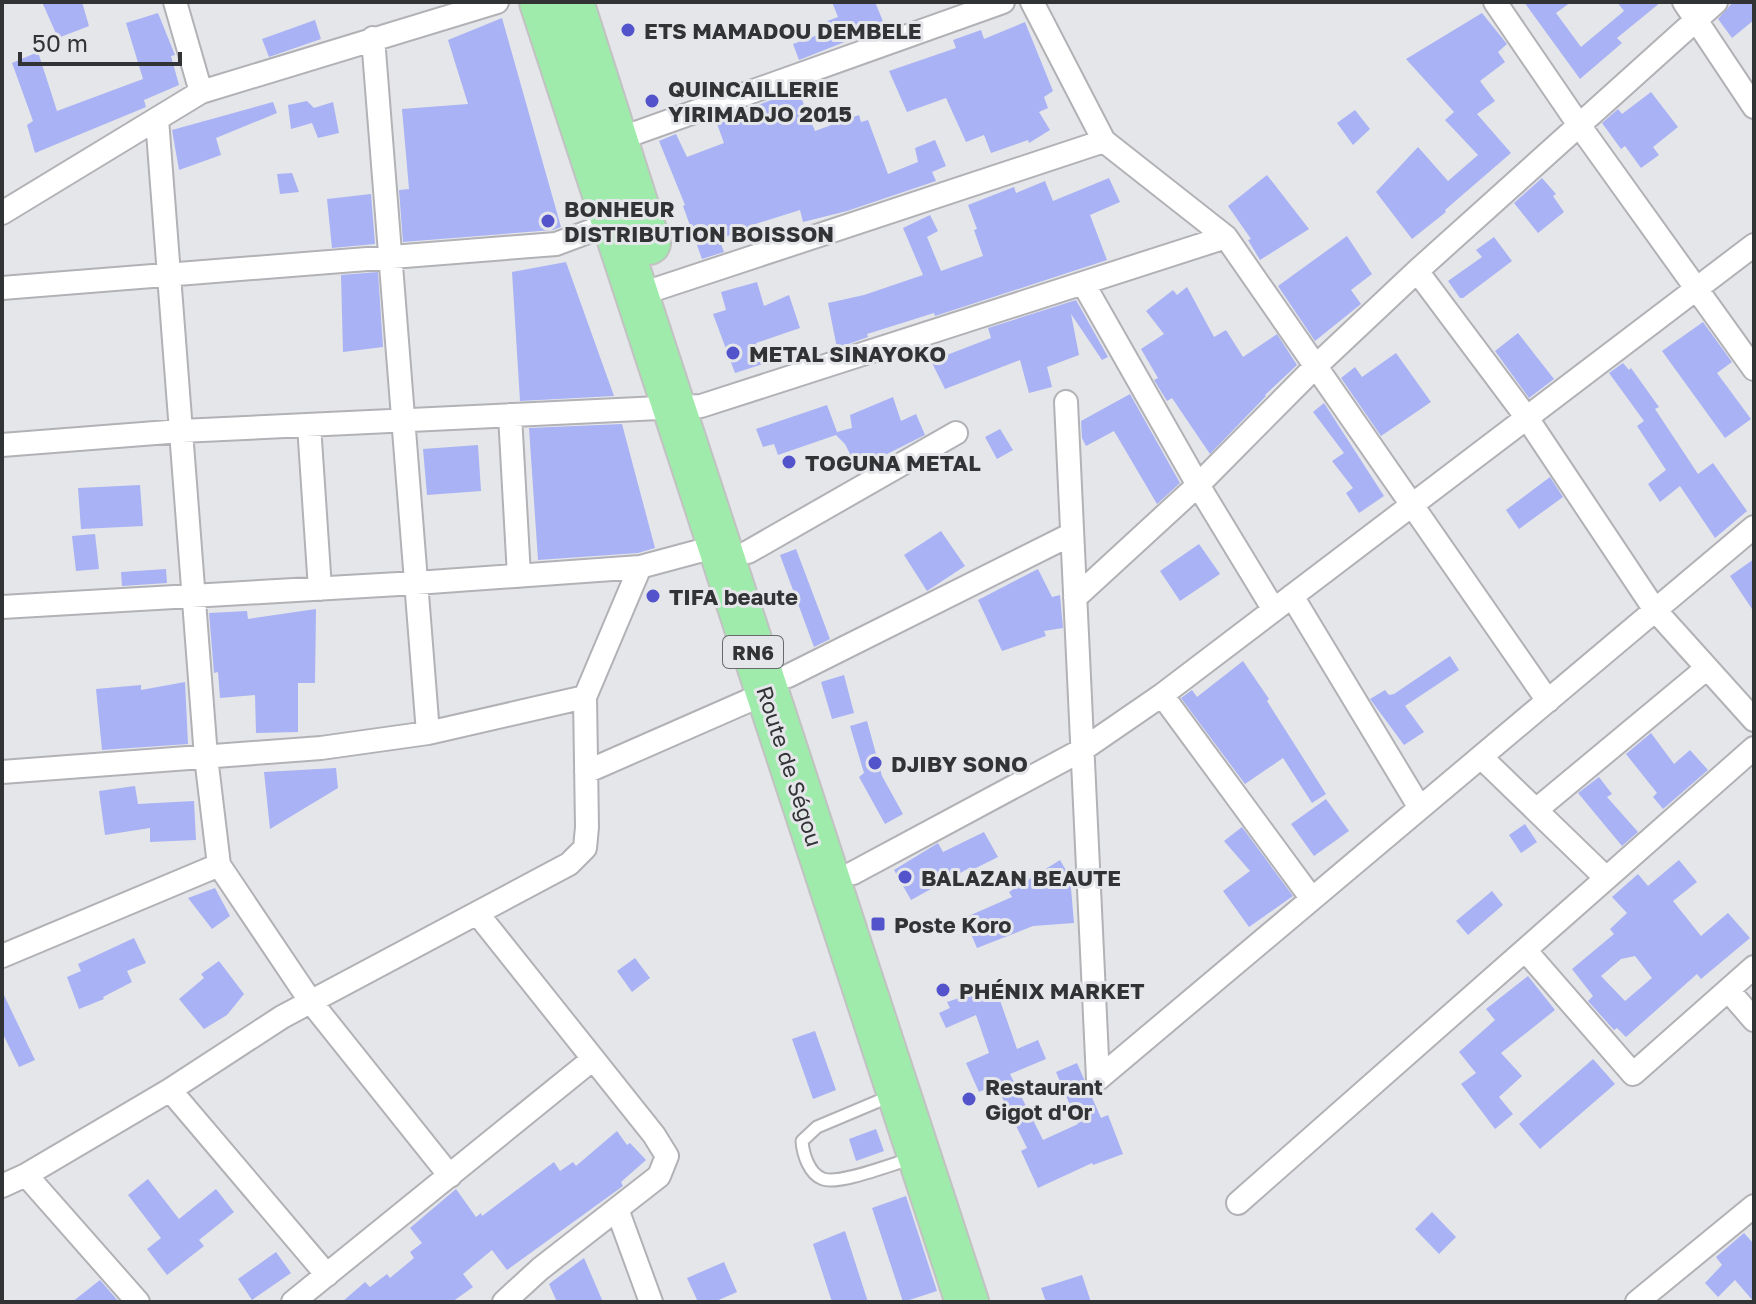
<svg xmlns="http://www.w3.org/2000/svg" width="1756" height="1304" viewBox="0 0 1756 1304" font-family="'Golos Text',sans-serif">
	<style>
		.building { fill: #a9b2f4; fill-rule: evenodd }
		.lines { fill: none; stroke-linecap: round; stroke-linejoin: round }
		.lane-casing { stroke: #b2b2b6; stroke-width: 15 }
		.street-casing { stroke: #b2b2b6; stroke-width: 26 }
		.highway-casing { stroke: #c2c2c2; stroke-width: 46 }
		.lane { stroke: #fff; stroke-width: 11 }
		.street { stroke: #fff; stroke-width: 22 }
		.highway { stroke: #9eebab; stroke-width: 42 }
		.poi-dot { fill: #5354cb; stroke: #e5e6e9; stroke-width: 3 }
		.labels { text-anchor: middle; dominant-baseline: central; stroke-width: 6; stroke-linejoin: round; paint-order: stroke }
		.shield { fill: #e5e6e9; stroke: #68696a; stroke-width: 2 }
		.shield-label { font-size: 20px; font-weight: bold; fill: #323334 }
		.poi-label { font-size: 22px; font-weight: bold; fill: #323334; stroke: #e5e6e9; text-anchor: start }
		.street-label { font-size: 22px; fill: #323334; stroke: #e5e6e9 }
	</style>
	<rect width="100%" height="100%" fill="#e5e6e9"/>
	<path class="building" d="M42,2H82L89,26L58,38Z
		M832,2H875L885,26L799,60L793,44L826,32L822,23L838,17Z
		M1524,2H1571L1556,13L1581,47L1624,11L1617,2H1661L1617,38L1622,43L1580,79Z
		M1733,2H1754V20L1732,38L1718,19Z
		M158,13L175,55L171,56L179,85L144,100L146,107L35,153L27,125L33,121L12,63L38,52L57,111L143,79L126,23Z
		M1482,13L1507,44L1498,52L1505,62L1480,81L1495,101L1477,114L1511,153L1445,210L1446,212L1412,239L1376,192L1418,147L1448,181L1478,155L1445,120L1454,112L1406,59Z
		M502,18L561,227L553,230L403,242L399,190L409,189L402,109L468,104L448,40Z
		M315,20L321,39L269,57L262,39Z
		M1025,22L1053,91L1044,97L1048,108L1039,112L1050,130L1029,143L1028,140L991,153L984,135L966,142L946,98L907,112L889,71L956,48L953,40L981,30L984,39Z
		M798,90L815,131L859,115L861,122L868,120L888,174L918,162L915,148L935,140L946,166L932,172L936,181L847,211L803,222L800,210L749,226L750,228L719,239L724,252L702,259L683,206L685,205L659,141L676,134L687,157L724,143L716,121Z
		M1651,92L1678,127L1653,147L1659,155L1641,168L1625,146L1621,149L1602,123L1618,109L1622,114Z
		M307,101L314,108L333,102L339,133L318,138L312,123L291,129L288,105Z
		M273,102L277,113L216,138L221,155L179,170L172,130Z
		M1355,110L1370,129L1353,145L1337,123Z
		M292,173L299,192L280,194L277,174Z
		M1267,175L1309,229L1260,260L1248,240L1251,239L1228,206Z
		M1109,178L1120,202L1090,215L1107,260L935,316L934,313L867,334L868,337L837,348L828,303L864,295L923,275L903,228L930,215L938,231L927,237L941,271L983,256L974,230L977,229L968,205L1014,187L1016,193L1045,181L1053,201Z
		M1542,178L1556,194L1553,196L1564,212L1538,233L1514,203Z
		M371,194L375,244L332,248L327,199Z
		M1347,236L1372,274L1351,290L1361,304L1315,341L1278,286Z
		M1494,237L1512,261L1463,298H1460L1448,281L1482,257L1476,250Z
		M566,262L614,396L520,401L512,272Z
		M378,272L383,347L343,352L341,275Z
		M757,282L764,306L789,295L800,328L756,343L763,364L735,373L713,314L726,310L721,292Z
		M1187,287L1214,337L1226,330L1243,357L1277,334L1297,365L1265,395L1266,396L1210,454L1172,398L1167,401L1154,380L1158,378L1141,349L1164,334L1146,311L1173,290L1177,295Z
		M1076,300L1108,357L1102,360L1071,314L1079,355L1047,367L1052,387L1029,393L1020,360L945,389L931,361L991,338L988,328Z
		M1703,322L1732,362L1717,373L1751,419L1725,438L1662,351Z
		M1518,333L1554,379L1529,398L1495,351Z
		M1396,353L1431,402L1381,436L1341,378L1355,367L1362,377Z
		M1623,363L1629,370L1631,368L1659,407L1655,409L1698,474L1713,463L1747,511L1715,538L1680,486L1660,502L1648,484L1666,470L1637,426L1644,421L1609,373Z
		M1130,394L1180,483L1157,504L1114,431L1086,446L1082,438L1081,421Z
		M893,397L901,421L916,414L925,435L879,458L878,454L856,466L845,444L836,435L778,455L774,444L763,447L756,429L827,405L837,432L852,428L850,415Z
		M1324,403L1384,496L1359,513L1346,493L1353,488L1332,461L1344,453L1313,412Z
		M622,424L655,548L638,553L538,560L529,428Z
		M1000,429L1013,450L997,459L985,437Z
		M478,445L481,491L427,495L423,449Z
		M1550,477L1563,497L1519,529L1506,510Z
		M140,485L143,526L81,529L78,488Z
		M941,531L965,566L927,591L904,555Z
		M95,534L99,569L76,571L72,536Z
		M1199,544L1220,574L1180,601L1160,571Z
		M796,549L830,639L814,647L780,555Z
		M1754,559V612L1730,576Z
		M166,569L167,583L122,586L121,572Z
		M1038,569L1052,597L1060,595L1063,628L1044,631L1046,636L1002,651L978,600Z
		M316,609L315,683H298V732L256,733L255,695L220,698L218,672L214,673L209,613L247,611L248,619Z
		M1450,656L1459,670L1405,706L1424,732L1404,745L1370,699L1385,690L1389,695L1394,694Z
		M1243,661L1269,699L1267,701L1326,794L1312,803L1283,758L1245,784L1181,698L1192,690L1197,697Z
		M844,675L854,713L832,719L821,682Z
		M185,682L188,744L102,750L96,689L141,685V690Z
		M867,721L882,776L903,814L885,824L859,777L864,773L850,726Z
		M1651,733L1674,764L1690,750L1708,770L1663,809L1653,797L1657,793L1626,754Z
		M336,768L338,788L270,829L264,772Z
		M1599,777L1612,794L1607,797L1638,832L1622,846L1578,793Z
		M135,786L138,804L194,801L196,840L150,842V828L105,835L99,791Z
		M1326,799L1349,831L1314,856L1291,824Z
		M1525,824L1537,842L1521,853L1509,835Z
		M1242,827L1293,896L1249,927L1223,891L1250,871L1224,841Z
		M984,832L998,857L972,870L971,867L911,900L894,870L938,843L943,852Z
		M1060,860L1070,877L1074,923L1033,926L977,948L964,918L1012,897L1009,892Z
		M1679,860L1697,882L1673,901L1701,936L1728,913L1750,938L1701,979L1697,974L1626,1037L1617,1028L1614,1030L1588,1001L1593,996L1572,969L1614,934L1610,929L1627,913L1612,897L1638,874L1648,886ZM1635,956L1652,978L1625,1001L1601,976L1621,959Z
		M215,888L230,916L212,929L188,898Z
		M1492,891L1503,905L1468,935L1456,921Z
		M134,938L146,963L127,971L132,982L103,997L104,999L79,1009L67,977L81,971L78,964Z
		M635,958L650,978L632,992L617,971Z
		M219,961L244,994L227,1015L204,1029L179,999L204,978L201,974Z
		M1528,976L1555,1010L1501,1053L1522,1076L1499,1097L1513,1114L1495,1129L1461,1084L1476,1073L1459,1052L1495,1020L1486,1009Z
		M995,986L1017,1049L1038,1040L1046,1059L1010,1074L1043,1140L1078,1124L1056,1072L1077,1063L1101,1118L1108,1115L1123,1154L1093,1165L1092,1163L1038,1188L1021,1151L1027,1148L996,1085L979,1092L966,1063L989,1053L976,1015L946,1028L939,1013L950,1008L947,1002Z
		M2,991L35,1060L19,1067L2,1032Z
		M815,1031L836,1090L813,1099L792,1039Z
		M1593,1059L1615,1084L1540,1149L1519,1124Z
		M876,1129L884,1151L856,1161L849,1139Z
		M617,1131L627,1145L630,1143L646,1160L621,1182L623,1186L507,1270L492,1250L463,1274L473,1287L452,1302H342L365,1282L370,1287L387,1274L390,1278L414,1258L410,1252L422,1243L410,1228L456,1189L476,1217L481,1213L482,1216L554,1162L560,1171L573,1162L576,1166Z
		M148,1179L179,1219L216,1189L234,1212L199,1240L204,1246L167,1275L147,1249L161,1238L128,1195Z
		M906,1196L937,1291L903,1302L872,1208Z
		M1432,1212L1456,1237L1439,1254L1415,1229Z
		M845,1231L868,1302H832L813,1244Z
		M1744,1233L1754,1244V1302L1735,1280L1718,1297L1705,1283L1722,1265L1716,1257Z
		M276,1252L291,1273L252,1300L238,1279Z
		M584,1258L603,1302H557L549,1284Z
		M724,1262L737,1292L714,1302H698L687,1278Z
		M1082,1275L1091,1302H1046L1041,1288Z
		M100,1280L119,1302H72Z"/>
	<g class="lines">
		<g class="lane-casing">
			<path id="lane" d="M893,1095L817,1127L802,1141C803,1154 809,1174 823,1179C839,1185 892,1164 910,1159"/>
		</g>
		<g class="street-casing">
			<path id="street" d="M175,2L201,92
				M1032,2L1104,141L1226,237L1548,701
				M1495,2L1579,125L1754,369
				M1684,2L1754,107
				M373,38L428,733
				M157,119L206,757L219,865L311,1002L450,1176
				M616,140L1003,2
				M2,213L201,92L497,2
				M1417,271L1527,418L1655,610L1754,720
				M1083,283L1198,485L1274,610
				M2,288L556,244L620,220
				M635,296L1104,141
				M1066,402L1098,1079
				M510,415L519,576
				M309,425L320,589
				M2,445L181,431L701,406L1226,237
				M748,552L956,433
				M1292,596L1420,808
				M1075,598L1198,485L1316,366L1417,271L1716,2
				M2,607L416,583L640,567L718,546
				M788,676L1072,534
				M1162,695L1312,899
				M1481,757L1606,878
				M2,772L321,748L428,733L585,697
				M586,772L766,693
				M1536,810L1707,668
				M853,873L1082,750L1162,695L1754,245
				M477,913L654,1135L667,1156L659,1176L540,1269L504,1302
				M1525,950L1633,1074L1754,967
				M2,956L219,865
				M1728,990L1754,1020
				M1098,1079L1754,527
				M170,1090L327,1275
				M26,1175L138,1302
				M2,1186L26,1175L170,1090L282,1017L569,864L585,848L587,827L585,697L640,567
				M1238,1203L1754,748
				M617,1209L651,1302
				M293,1302L593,1059
				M1637,1302L1754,1206"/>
		</g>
		<g class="highway-casing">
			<path id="highway" d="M541,2L967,1302
				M572,2L649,243"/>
		</g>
		<use href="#lane" class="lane"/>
		<use href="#street" class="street"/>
		<use href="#highway" class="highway"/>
	</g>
	<g class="poi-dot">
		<circle cx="628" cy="30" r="8"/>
		<circle cx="652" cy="101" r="8"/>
		<circle cx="548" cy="221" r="8"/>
		<circle cx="733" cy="353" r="8"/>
		<circle cx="789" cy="462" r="8"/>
		<circle cx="653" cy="596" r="8"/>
		<circle cx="875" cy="763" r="8"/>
		<circle cx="905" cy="877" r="8"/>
		<rect x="870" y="916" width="16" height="16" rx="4"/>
		<circle cx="943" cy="990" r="8"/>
		<circle cx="969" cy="1099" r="8"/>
	</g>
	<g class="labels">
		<rect class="shield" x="723" y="636" width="60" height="32" rx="6"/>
		<g class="shield-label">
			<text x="753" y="652">RN6</text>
		</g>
		<g class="poi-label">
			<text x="644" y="30">ETS MAMADOU DEMBELE</text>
			<text x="668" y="88">QUINCAILLERIE<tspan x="668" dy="25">YIRIMADJO 2015</tspan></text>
			<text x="564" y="208">BONHEUR<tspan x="564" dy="25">DISTRIBUTION BOISSON</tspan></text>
			<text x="749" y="353">METAL SINAYOKO</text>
			<text x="805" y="462">TOGUNA METAL</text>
			<text x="669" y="596">TIFA beaute</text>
			<text x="891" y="763">DJIBY SONO</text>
			<text x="921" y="877">BALAZAN BEAUTE</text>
			<text x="894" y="924">Poste Koro</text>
			<text x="959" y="990">PHÉNIX MARKET</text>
			<text x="985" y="1086">Restaurant<tspan x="985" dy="25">Gigot d'Or</tspan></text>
		</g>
		<g class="street-label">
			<text transform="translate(790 766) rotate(72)">Route de Ségou</text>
		</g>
	</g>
	<rect width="1756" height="1304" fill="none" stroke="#323334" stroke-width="8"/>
	<path d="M20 52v12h160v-12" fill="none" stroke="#323334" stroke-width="4"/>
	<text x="32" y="52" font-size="24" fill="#323334" stroke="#e5e6e9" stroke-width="6" paint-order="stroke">50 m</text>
</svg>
